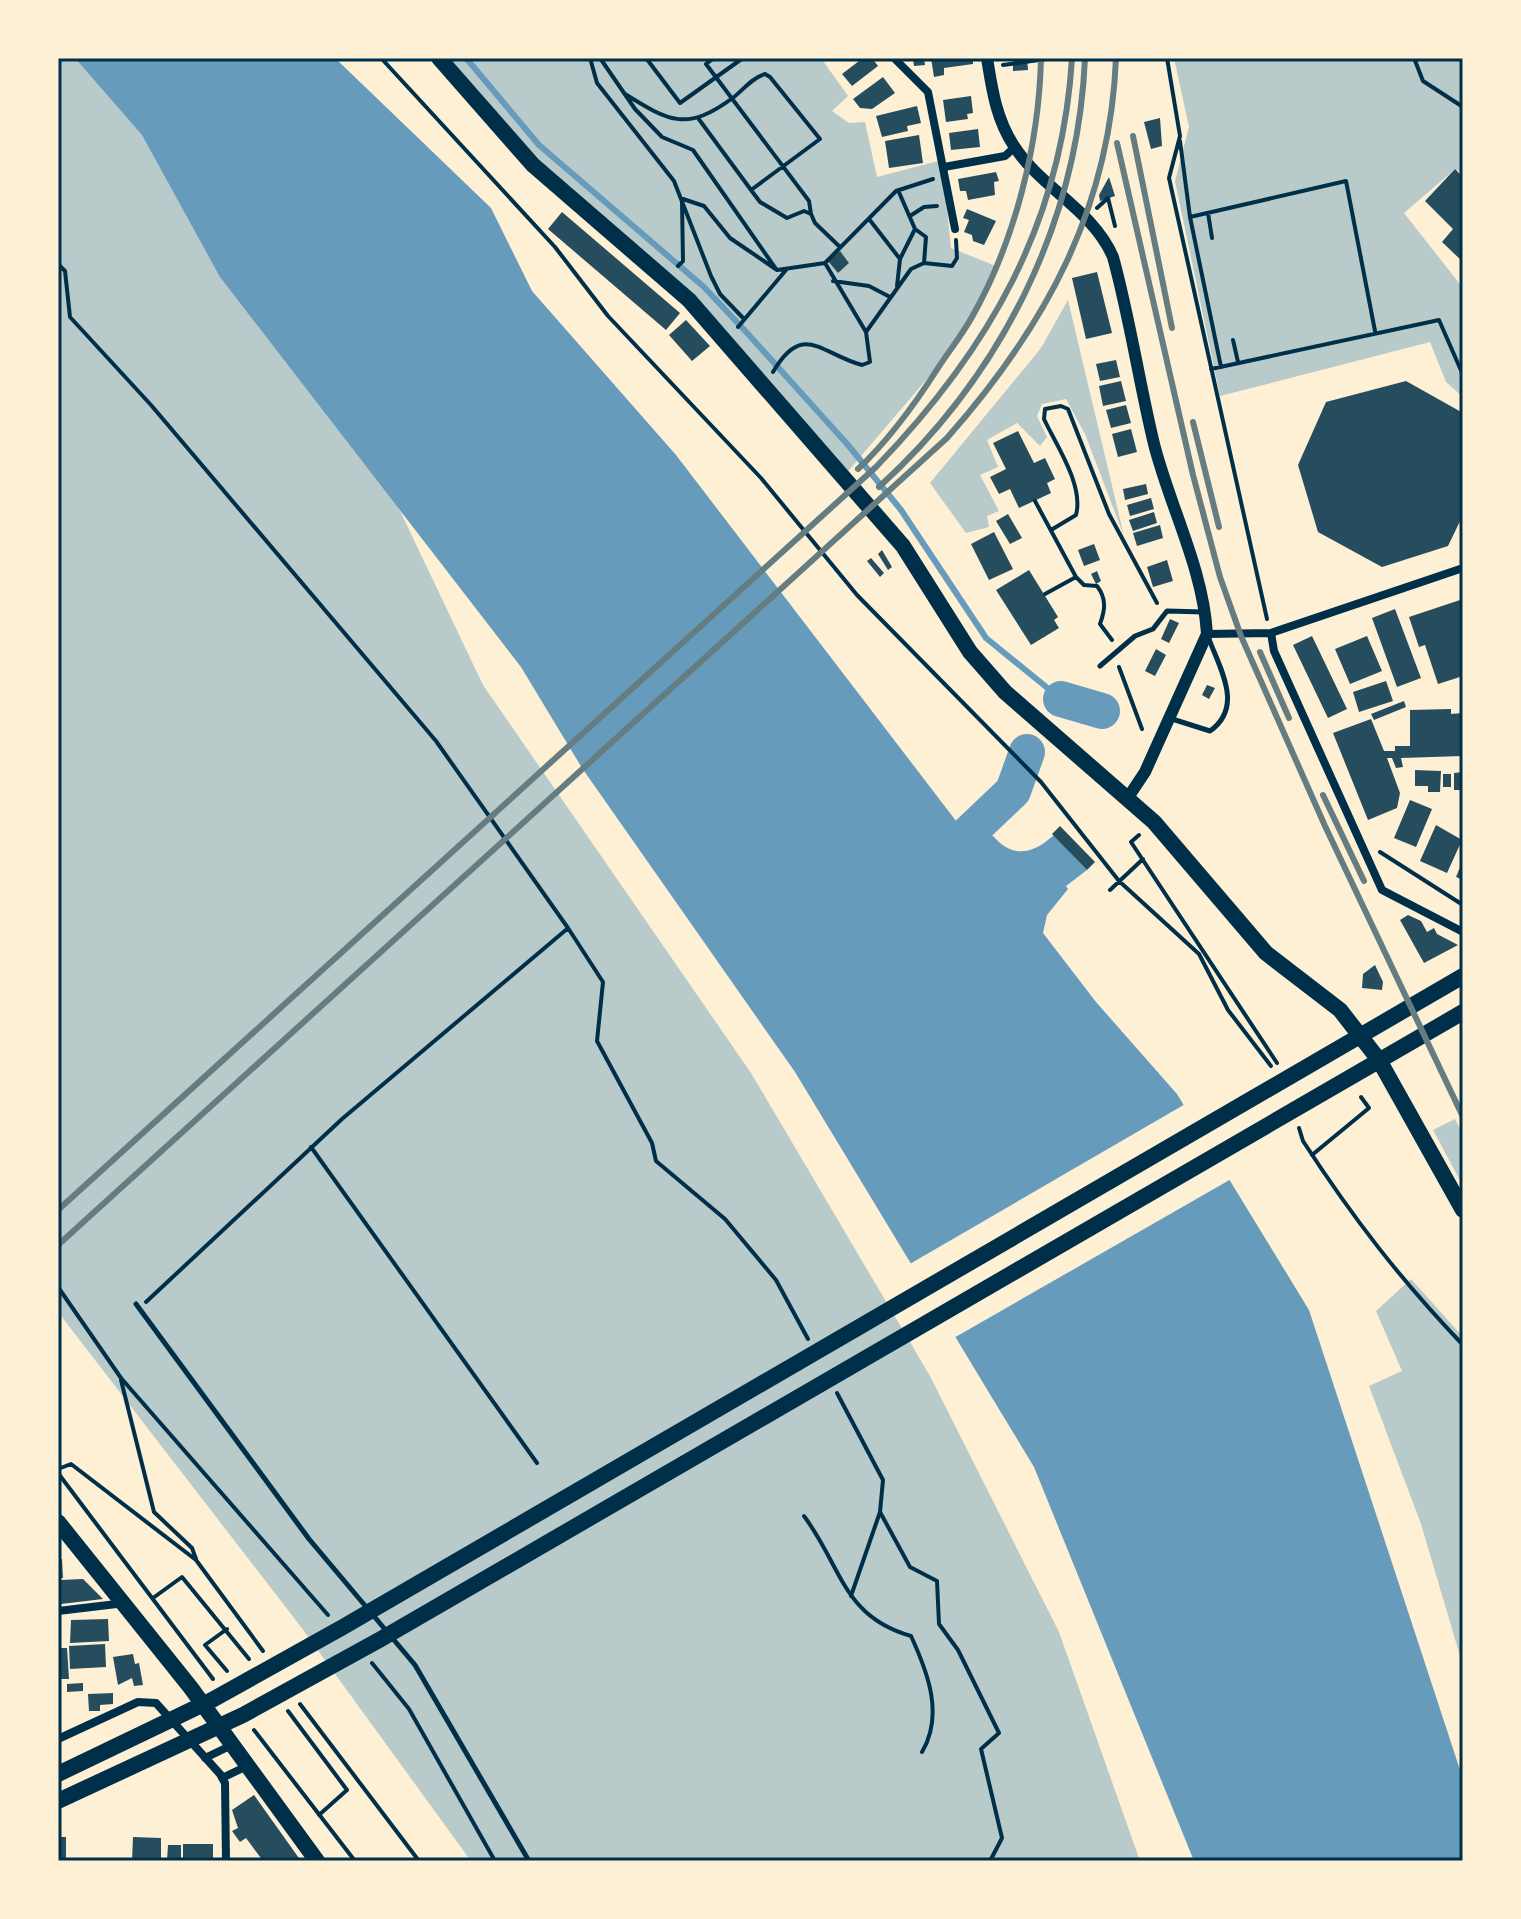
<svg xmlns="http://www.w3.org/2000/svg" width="1521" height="1919" viewBox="0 0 1521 1919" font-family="'Golos Text',sans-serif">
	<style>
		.green { fill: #b9caca }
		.water { fill: #669bbc }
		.pier { fill: #fdf0d5 }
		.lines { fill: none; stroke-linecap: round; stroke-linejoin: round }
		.stream { stroke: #669bbc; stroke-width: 6 }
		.river { stroke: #669bbc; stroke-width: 36 }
		.building { fill: #264d5e }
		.path { stroke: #003049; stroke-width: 4 }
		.service { stroke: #003049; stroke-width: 5 }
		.minor { stroke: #003049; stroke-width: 8 }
		.tertiary { stroke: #003049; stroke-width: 12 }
		.primary { stroke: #003049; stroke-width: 16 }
		.rail { stroke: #657d81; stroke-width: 6 }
		.neatline { fill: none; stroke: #003049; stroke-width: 3 }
	</style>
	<rect width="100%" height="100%" fill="#fdf0d5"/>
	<path class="green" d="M58,58H89L262,221L483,685L751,1073L930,1376L1059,1632L1140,1861H471L301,1627L58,1312Z
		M439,58H821L848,96L832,111L849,123L865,122L877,177L942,160L951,248L996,266L955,346L844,476L689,300L533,165Z
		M1174,58H1463V173L1455,169L1404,213L1463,288V397L1446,382L1430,342L1220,396L1175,181L1189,127Z
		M1068,300L1124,536L1085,434L1066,399L1042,404L1037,416L1047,437L1040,446L1017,423L987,440L998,467L980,475L999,511L987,516L989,527L966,533L930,483L1041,348Z
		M1455,1119L1463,1135V1186L1433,1130Z
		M1411,1279L1463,1337V1666L1421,1524L1369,1386L1402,1371L1376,1311Z"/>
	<path class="water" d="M75,58H335L491,208L532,291L676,455L966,834L993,836C1013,859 1033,854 1054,835L1087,870L1066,886L1068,889L1047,915L1043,933L1096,1002L1177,1094L1309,1310L1462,1776L1463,1861H1194L1034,1467L795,1072L582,768L521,667L220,277L142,135Z"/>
	<path class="pier" d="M1187,1103L1233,1178L952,1339L908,1265Z"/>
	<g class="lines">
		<path class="stream" d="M466,58L539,145L704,287L748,334L848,445L901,510L986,638L1061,699L1059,707"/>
		<path class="river" d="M1061,699L1102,711
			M931,869L1013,791L1027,752"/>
	</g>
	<path class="building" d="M863,58H872L878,66L852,86L842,74Z
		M913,58H924L925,65L914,66Z
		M931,58H973V64L944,68V75L934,77Z
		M1013,58H1027L1028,70L1013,71Z
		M883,77L895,93L872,109L860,108L853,99Z
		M971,96L973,113L967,114L968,119L946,122L943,100Z
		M917,106L921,123L907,126L908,131L882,137L876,116Z
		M1160,118L1162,146L1151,149L1144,122Z
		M978,129L980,147L951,150L949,133Z
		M919,135L923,163L889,168L885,141Z
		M1455,169L1463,177V262L1442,242L1453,229L1425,201Z
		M996,172L999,181L994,182L995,195L968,200L966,191H960L958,179Z
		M1109,177L1115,196L1100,201L1099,195Z
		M967,209L996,221L984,245L973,241L972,235L964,232L969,220L963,218Z
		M562,212L680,313L666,330L548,229Z
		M840,251L849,263L838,273L828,261Z
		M1097,272L1112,333L1086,339L1072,278Z
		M686,320L710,346L692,361L669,335Z
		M1116,360L1120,377L1100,381L1096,364Z
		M1121,381L1126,401L1103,406L1099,386Z
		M1406,381L1463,413V515L1448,546L1382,567L1318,532L1298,465L1326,402Z
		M1126,405L1131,423L1111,428L1106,410Z
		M1131,429L1137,452L1118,457L1112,434Z
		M1018,431L1034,463L1045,458L1055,479L1047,483L1051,493L1019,508L1010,489L999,494L990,477L1006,469L993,443Z
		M1146,484L1148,494L1125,500L1123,489Z
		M1151,498L1154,509L1130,516L1127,505Z
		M1154,512L1157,523L1133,531L1129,520Z
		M1008,514L1022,538L1010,544L996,521Z
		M1160,525L1163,538L1137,546L1133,533Z
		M994,532L1013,569L989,580L971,544Z
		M1094,544L1100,560L1084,566L1078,550Z
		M882,550L892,567L888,570L878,554Z
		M871,558L884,573L880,577L867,561Z
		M1167,560L1173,581L1153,587L1147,567Z
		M1029,570L1058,617L1054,620L1059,628L1031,645L996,590Z
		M1097,571L1101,581L1096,584L1091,574Z
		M1463,599V676L1438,684L1425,645L1419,647L1409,617Z
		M1395,609L1421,678L1397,687L1372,618Z
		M1170,619L1179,623L1169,643L1161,639Z
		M1312,636L1347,709L1328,718L1293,645Z
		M1367,636L1382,671L1350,684L1335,649Z
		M1156,649L1166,655L1155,676L1145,671Z
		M1386,681L1393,701L1359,712L1353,692Z
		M1207,685L1215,688L1209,699L1202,695Z
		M1404,701L1406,707L1374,720L1371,714Z
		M1451,709V714L1463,713V756L1401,758L1403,767L1396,768L1392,758H1387L1400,793L1397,808L1368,820L1333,733L1371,719L1384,751H1395V746H1410V710Z
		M1415,770L1441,771L1440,792H1428V786H1415Z
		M1463,772V790H1454V773Z
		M1443,774H1451V787H1443Z
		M1410,800L1432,809L1416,847L1394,838Z
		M1436,825L1462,840L1447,873L1420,861Z
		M1060,826L1095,862L1087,870L1052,834Z
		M1463,860V880L1456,877Z
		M1408,915L1421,921L1427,932L1434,928L1437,934L1458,945L1424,963L1400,920Z
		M1375,965L1383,982L1382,990L1362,988L1363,974Z
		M62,1559L63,1578H58V1560Z
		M83,1579L103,1599L61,1604L60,1580Z
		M108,1619L109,1641L70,1643L71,1620Z
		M105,1644L106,1667L70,1669L69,1646Z
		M58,1648H67L69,1679H58Z
		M133,1654L135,1664L139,1663L143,1685L134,1686L132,1678L118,1685L113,1657Z
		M83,1683V1691L67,1692V1684Z
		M113,1693V1704L100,1705V1711H89L88,1694Z
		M254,1795L301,1861H263L246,1838L240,1842L232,1831L238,1828L232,1810Z
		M58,1837H66V1861H58Z
		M133,1837L161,1838V1861H132Z
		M183,1844H213V1861H183Z
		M168,1845H181V1861H167Z"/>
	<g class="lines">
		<path class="path" d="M381,58L555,247L608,316L761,478L857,595L1041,782L1119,881L1199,954L1228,1010L1271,1066
			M590,58L597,83L674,181L711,276L720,294L744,319
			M600,58L635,109L662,137L693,150L776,269
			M646,58L680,103L743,58
			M714,58L706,64L809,201L811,214
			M1167,58L1180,136L1169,178L1267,619
			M1414,58L1423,81L1463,107
			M1003,65L1053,58
			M625,94C670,122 687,132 734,97C744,89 752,78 765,74L770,77L820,139L751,190L698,118
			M1180,141L1190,217L1221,367
			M751,190L760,202L787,218L804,211L811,214L815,223L840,247
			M898,190L915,229L926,237L924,263
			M683,199L704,206L730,238L777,270L825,263L896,191L933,179
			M1097,208L1108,198L1115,226
			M1208,213L1212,238
			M910,216L924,207L937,206
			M1190,217L1346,181L1375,331
			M869,219L900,259
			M58,264L65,271L70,317L151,405L436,741L568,928L603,982L597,1041L652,1143L656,1161L725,1219L776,1280L808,1339
			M678,266L683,261L682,201
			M833,281L869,286L890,297
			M897,286L900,259L915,229
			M738,327L786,270
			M866,332L911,269L924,263L952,266L957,258L956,240
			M1233,340L1238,362
			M1211,369L1439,320L1463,375
			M773,372C803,321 821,354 862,365L870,362L866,332L825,263
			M1035,501L1076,577L1084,585L1097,586C1107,599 1105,610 1100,624L1112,640
			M1051,530L1076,515C1084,485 1056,445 1044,419L1045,409L1061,406L1068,409L1109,514L1157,603
			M1045,594L1076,577
			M1119,667L1142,729
			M1139,835L1131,842L1277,1063
			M1380,852L1463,905
			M1110,890L1143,859
			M1299,1128L1303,1141C1353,1218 1400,1279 1463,1345
			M311,1147L537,1463
			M1312,1155L1369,1108L1361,1097
			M58,1287L121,1378L328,1615
			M146,1302L342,1119L567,929
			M121,1380L154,1512L192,1548L196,1559
			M837,1393L883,1480L880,1512L910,1567L937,1581L939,1624L958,1650L999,1733L981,1749L1002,1838L990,1861
			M58,1469L71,1464L196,1560L263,1651
			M58,1473L213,1679
			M804,1516C842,1567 843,1617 911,1636C928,1673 944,1715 922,1752
			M851,1596L880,1512
			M153,1598L182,1577L249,1659
			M372,1663L409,1709L495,1861
			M227,1671L205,1645L227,1629
			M300,1704L419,1861
			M288,1711L347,1790L319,1815
			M254,1730L355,1861"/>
		<path class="service" d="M1100,666L1135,636L1153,629L1167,611L1204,612
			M1169,718L1210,731C1244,707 1220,669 1209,639
			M136,1304L309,1539L415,1665L529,1861"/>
		<path class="minor" d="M894,58L928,92L955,229
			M944,167L1005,156L1015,147
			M1271,633L1274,651L1382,890L1463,932
			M1207,634L1271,633L1463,568
			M58,1611L125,1603
			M58,1739L138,1702L156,1703L220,1774L225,1783L226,1861
			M205,1758L232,1745
			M222,1778L247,1766"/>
		<path class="tertiary" d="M987,58C992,89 996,119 1014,146C1041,188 1093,210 1113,257C1130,319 1139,382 1154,444C1170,507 1203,568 1207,634L1145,772L1127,799"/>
		<path class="primary" d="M439,58L533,165L689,300L903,546L970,652L1005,692L1154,822L1266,953L1340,1010L1379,1060L1463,1210
			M58,1522L191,1688L317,1861
			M58,1774L212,1700L343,1627L1463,976
			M58,1801L243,1715L381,1639L1463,1012"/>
		<path class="rail" d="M1133,136L1172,328
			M1117,143L1193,475L1220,577L1241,636L1325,826L1463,1117
			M1193,422L1219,527
			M858,469C889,440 915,404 938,368C949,351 962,335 972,317C1015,241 1039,145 1041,58
			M879,487C1001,376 1078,223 1085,58
			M1260,652L1289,718
			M1323,795L1364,881
			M58,1210L876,467C989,350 1062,223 1072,58
			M58,1245L947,438C1045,327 1110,209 1116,58"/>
	</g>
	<rect width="1521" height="1919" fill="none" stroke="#fdf0d5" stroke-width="120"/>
	<rect x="60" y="60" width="1401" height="1799" class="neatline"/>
</svg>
